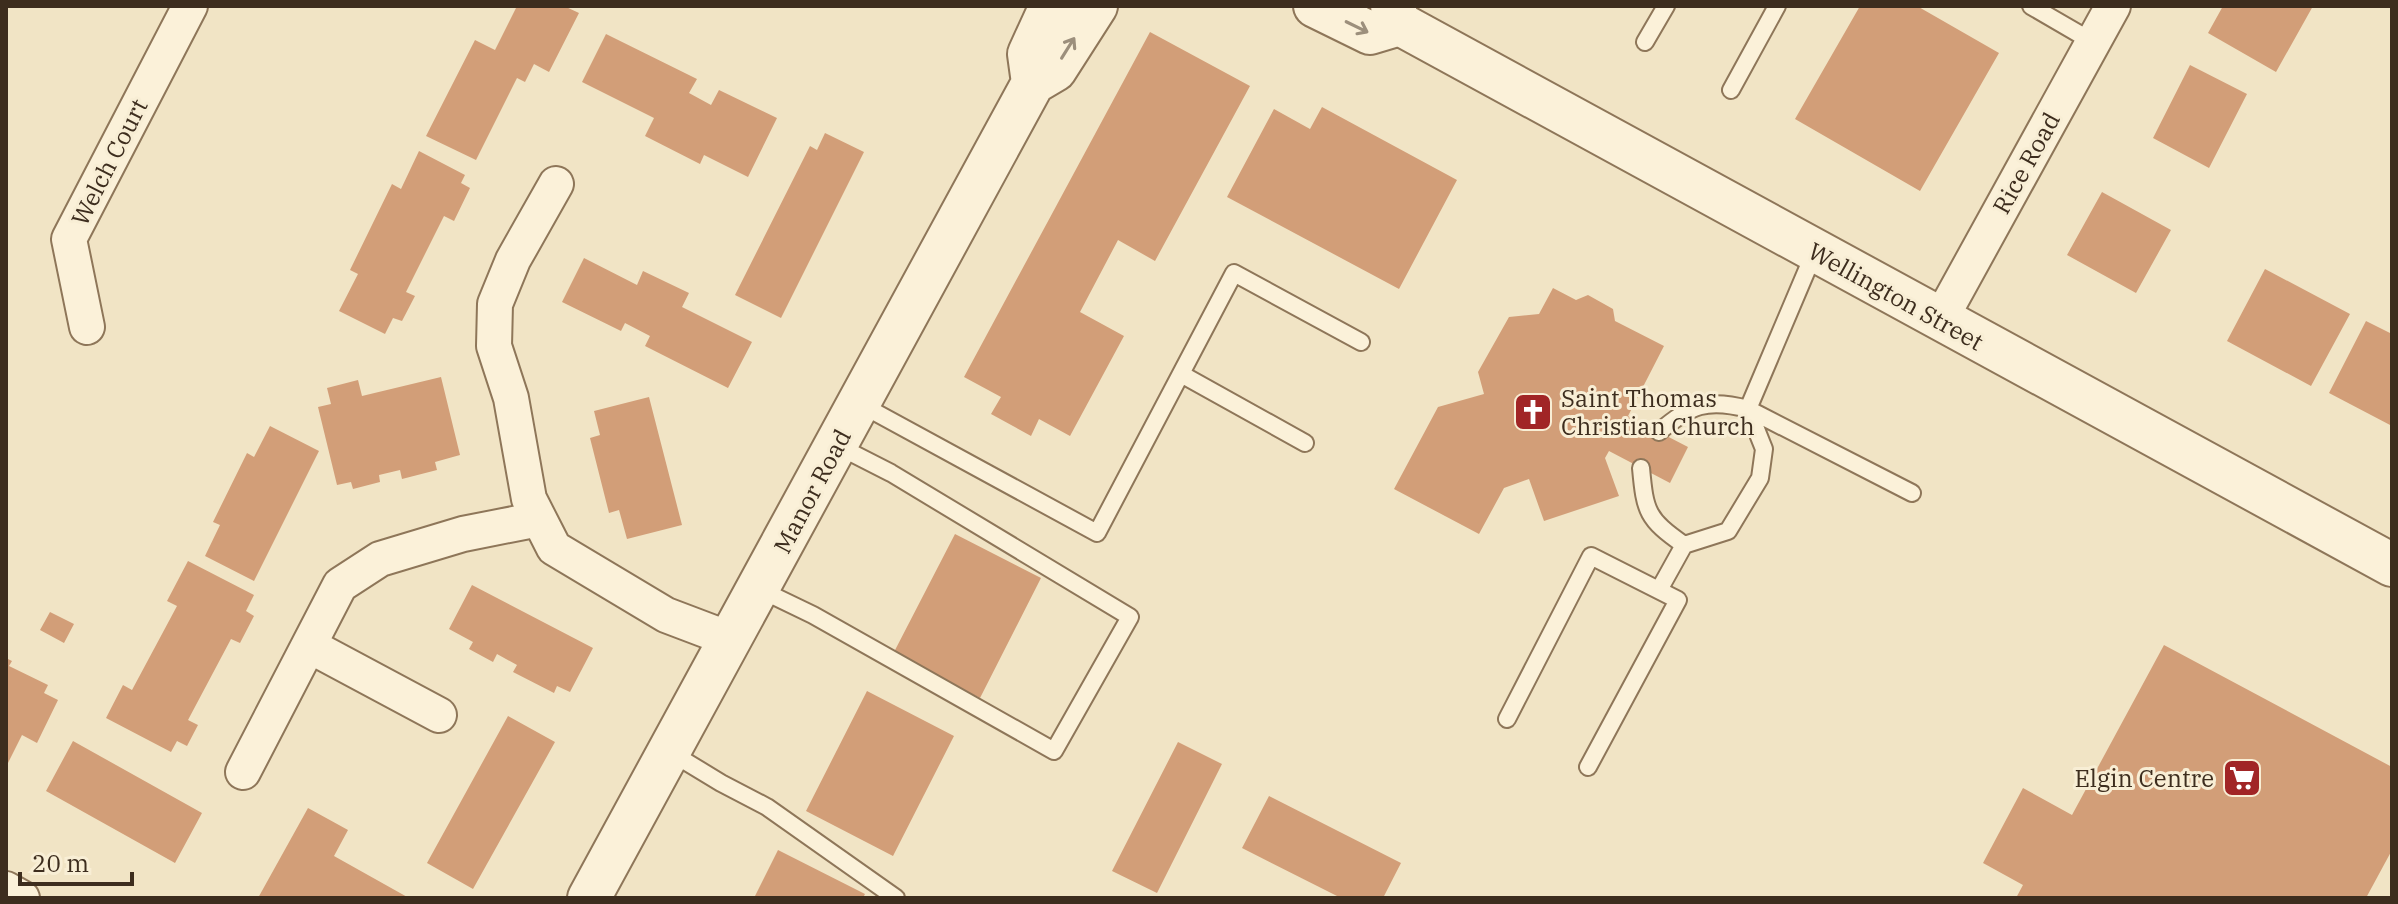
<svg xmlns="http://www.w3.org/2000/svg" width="2398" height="904" viewBox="0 0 2398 904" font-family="'IBM Plex Serif',serif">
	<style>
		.building { fill: #d29e78 }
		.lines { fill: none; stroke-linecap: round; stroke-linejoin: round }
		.service-casing { stroke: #8e7659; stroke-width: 20 }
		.minor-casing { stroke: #8e7659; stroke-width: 38 }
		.tertiary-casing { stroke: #8e7659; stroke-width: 46 }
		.service { stroke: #fbf1d9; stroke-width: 16 }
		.minor { stroke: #fbf1d9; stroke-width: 34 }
		.tertiary { stroke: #fbf1d9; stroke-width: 42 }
		.oneway { stroke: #9c8f7c }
		.labels { text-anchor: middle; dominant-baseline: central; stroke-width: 6; stroke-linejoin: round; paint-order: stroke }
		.street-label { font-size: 24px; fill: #3d2d1e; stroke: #f8eed5 }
		.poi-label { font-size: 24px; fill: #3d2d1e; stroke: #f8eed5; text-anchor: start }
	</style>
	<rect width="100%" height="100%" fill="#f1e4c5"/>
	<path class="building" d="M517,6H564L579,13L549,72L534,64L525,82L517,78L476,160L426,136L475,40L495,50Z
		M1860,6H1917L1999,53L1920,191L1795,119Z
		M2223,6H2313L2276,72L2208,33Z
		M1150,32L1250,86L1155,261L1118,240L1080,312L1124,336L1070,436L1039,419L1031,436L991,414L1001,397L964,377Z
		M606,34L697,79L689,93L711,105L719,90L777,118L748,177L704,155L700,164L645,136L654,118L582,82Z
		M2190,65L2247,94L2209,168L2153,138Z
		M1322,107L1457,180L1399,289L1227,197L1274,109L1310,129Z
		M825,133L864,152L781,318L735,295L810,146L817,150Z
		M419,151L465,175L461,183L470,188L454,221L444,216L406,292L415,296L402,321L393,318L385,334L339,311L358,274L350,270L392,184L401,189Z
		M2102,192L2171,230L2136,293L2067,255Z
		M584,258L637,285L643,271L689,293L682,307L752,342L728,388L645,346L650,336L625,323L621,331L562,302Z
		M2265,269L2350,314L2311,386L2227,341Z
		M1553,288L1576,300L1588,295L1613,309L1615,321L1664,346L1628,416L1688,447L1670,483L1609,451L1605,458L1619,496L1544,521L1529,479L1504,488L1479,534L1394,489L1438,407L1484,394L1478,372L1509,317L1539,314Z
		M2366,321L2392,334V426L2329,393Z
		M441,377L460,455L435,462L437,470L402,479L400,470L379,475L380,482L353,489L351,482L337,485L318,407L331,404L327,388L358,380L362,396Z
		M649,397L682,525L627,539L619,510L609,513L590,438L600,435L594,411Z
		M270,426L319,451L254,581L205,556L220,525L213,522L247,453L254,457Z
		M955,534L1041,578L980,698L893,654Z
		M188,561L254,595L246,611L254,616L240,643L231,639L188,720L198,725L187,746L177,741L171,752L106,718L123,685L132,690L177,606L167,601Z
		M472,585L593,648L570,692L557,686L554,693L513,672L517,665L497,654L493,662L469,649L473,642L449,629Z
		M50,612L74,624L64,643L40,630Z
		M2164,645L2392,767V850L2366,898H2016L2023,885L1983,863L2023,788L2072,815Z
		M6,658L12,661L9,666L48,685L44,693L58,700L37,743L22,735L6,767Z
		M867,691L954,736L893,856L806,811Z
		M508,716L555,742L473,889L427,863Z
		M73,741L202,813L175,863L46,791Z
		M1178,742L1222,764L1157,893L1112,871Z
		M1269,796L1401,863L1383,898H1341L1242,848Z
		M308,808L348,830L334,856L409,898H258Z
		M778,850L865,894L863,898H754Z"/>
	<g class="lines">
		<g class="service-casing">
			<path id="service" d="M2031,6L2093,42
				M1645,42L1666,6
				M1731,90L1777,6
				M1815,251L1748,409L1912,493
				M1181,374L1305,443
				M860,404L1097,533L1234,273L1361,342
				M1659,432C1690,405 1707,398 1748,409L1764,449L1760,478L1728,531L1684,545
				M1641,468C1645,512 1647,519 1684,545L1659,590
				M759,589L813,615L1054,751L1130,617L891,473L838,446
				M1507,719L1591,556L1678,600L1588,767
				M670,752L721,783L767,807L896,898"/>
		</g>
		<g class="minor-casing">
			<path id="minor" d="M556,184L513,260L495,304L494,346L511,398L529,499L554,548L666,615L732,640
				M1940,320L2113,6
				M87,327L69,239L190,6
				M310,646L439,715
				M243,772L340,585L380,559L463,534L539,519
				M6,889L22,898"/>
		</g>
		<g class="tertiary-casing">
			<path id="tertiary" d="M1315,6L1370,33L1400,24
				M1392,6L1400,24L2392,565
				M1033,83L1029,54L1051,6
				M589,898L1033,83L1055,70L1096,6"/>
		</g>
		<use href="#service" class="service"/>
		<use href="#minor" class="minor"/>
		<use href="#tertiary" class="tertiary"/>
	</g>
	<defs><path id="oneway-shaft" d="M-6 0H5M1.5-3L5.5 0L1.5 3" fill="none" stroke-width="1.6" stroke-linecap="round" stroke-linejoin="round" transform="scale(2)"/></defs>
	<g class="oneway">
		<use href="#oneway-shaft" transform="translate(1357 27) rotate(26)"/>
		<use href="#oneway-shaft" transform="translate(1068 48) rotate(-58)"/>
	</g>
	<defs>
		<g id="church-square" transform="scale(2)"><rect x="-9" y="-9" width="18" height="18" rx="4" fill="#a12526" stroke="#f8eed5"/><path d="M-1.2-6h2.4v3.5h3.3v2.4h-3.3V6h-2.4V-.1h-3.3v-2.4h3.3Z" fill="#fff"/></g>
		<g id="supermarket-square" transform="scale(2)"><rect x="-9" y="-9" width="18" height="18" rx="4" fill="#a12526" stroke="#f8eed5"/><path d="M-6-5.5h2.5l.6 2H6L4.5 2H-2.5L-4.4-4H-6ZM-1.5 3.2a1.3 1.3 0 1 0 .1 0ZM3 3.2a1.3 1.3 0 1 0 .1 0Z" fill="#fff"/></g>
	</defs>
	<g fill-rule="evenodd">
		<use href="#church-square" x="1533" y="412"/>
		<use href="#supermarket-square" x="2242" y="778"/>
	</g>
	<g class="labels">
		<g class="street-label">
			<text transform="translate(109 162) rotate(-63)">Welch Court</text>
			<text transform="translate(2026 163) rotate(-61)">Rice Road</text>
			<text transform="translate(1896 296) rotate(29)">Wellington Street</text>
			<text transform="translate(812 491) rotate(-62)">Manor Road</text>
		</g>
		<g class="poi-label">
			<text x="1561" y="398">Saint Thomas<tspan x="1561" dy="28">Christian Church</tspan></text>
			<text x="2214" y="778" text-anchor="end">Elgin Centre</text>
		</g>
	</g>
	<rect width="2398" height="904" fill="none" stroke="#3d2d1e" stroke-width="16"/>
	<path d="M20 872v12h112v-12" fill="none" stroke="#3d2d1e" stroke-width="4"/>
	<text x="32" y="872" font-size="24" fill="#3d2d1e" stroke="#f8eed5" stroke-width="6" paint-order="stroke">20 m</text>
</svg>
